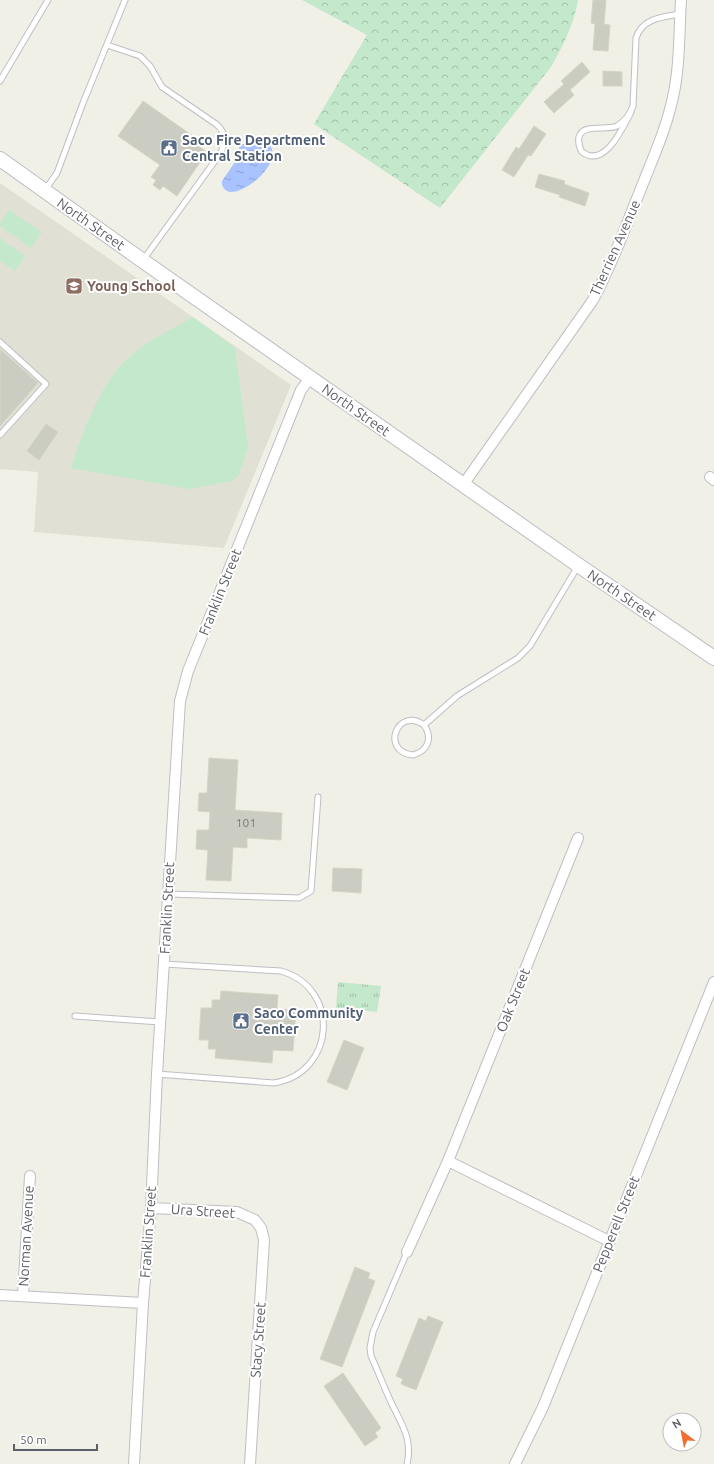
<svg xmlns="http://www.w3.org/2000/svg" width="714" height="1464" viewBox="0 0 714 1464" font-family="Ubuntu,sans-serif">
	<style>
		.education { fill: #e0e1d4 }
		.forest { fill: url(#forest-crowns) }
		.park { fill: url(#park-tufts) }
		.pitch { fill: #c3e8cc }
		.water { fill: url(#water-ripples) }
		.building { fill: #cbccc2; stroke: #d6d5c4 }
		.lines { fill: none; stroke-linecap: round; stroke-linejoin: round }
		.lane-casing { stroke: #bebec5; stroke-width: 7 }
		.street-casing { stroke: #bebec5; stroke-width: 12 }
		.secondary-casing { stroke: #bcbdc4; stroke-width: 16 }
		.lane { stroke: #fff; stroke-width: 5 }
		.street { stroke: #fff; stroke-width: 10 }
		.secondary { stroke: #fff; stroke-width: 14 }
		.labels { text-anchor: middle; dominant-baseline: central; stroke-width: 4; stroke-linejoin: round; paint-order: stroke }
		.number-label { font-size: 12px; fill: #797b7e }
		.service-label { font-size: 14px; font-weight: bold; fill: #4e5e75; stroke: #fff; text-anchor: start }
		.street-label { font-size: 14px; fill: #5e6067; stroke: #fff }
		.education-label { font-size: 14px; font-weight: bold; fill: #785e54; stroke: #fff; text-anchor: start }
	</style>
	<defs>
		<pattern id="forest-crowns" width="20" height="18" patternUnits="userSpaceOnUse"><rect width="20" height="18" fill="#c3e8cc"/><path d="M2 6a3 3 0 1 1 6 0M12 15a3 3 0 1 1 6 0" fill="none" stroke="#a2bfa9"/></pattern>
		<pattern id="park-tufts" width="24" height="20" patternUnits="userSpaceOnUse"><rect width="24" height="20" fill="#c3e8cc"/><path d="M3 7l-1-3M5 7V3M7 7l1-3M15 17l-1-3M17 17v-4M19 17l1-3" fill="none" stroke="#a2bfa9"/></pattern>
		<pattern id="water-ripples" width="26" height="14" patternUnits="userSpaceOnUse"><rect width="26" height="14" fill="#a8c3ff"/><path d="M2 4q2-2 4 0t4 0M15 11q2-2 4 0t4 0" fill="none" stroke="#8ca2d2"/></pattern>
	</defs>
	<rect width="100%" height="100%" fill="#f0f0e6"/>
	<path class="education" d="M0,183L291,385L224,548L34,532L38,472L0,469Z"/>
	<path class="forest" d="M302,0H578C574,24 563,46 551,67L440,208L314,124L367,35Z"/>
	<path class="park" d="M338,982L381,986L377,1012L336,1008Z"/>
	<path class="pitch" d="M9,210L42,232L31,248L0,226V223Z
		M0,238L25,256L15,271L0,261Z
		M193,317L235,348L248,447L239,475L232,481L189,489L71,468C82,434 99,387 124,362C143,343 170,330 193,317Z"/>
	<path class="water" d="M257,140L266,141C288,158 249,192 231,192C225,192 221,186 222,181L235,162L240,145Z"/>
	<path class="building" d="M593,0H606L604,24L610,25L608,51L593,50L595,24L591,23Z
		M582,62L590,72L570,90L574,95L554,113L544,102L564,84L561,81Z
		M603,71L622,72V86H603Z
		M143,101L200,141L197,145L207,152L177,196L163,186L160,190L153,185L156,180L151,177L160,165L118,136Z
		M534,126L546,134L531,156L528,155L514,177L502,170L516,147L519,149Z
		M539,174L565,181L564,184L589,193L585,206L559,197L560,195L535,187Z
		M0,349L38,383L0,426Z
		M46,424L58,432L39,460L27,451Z
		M209,758L238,760L235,810L282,813L281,840L247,838V848L233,847L231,881L206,880L208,850L196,849L197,830H209L210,812L198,811L199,793H207Z
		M333,868L362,869L361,893L332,891Z
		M221,991L278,995L277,1009L296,1010L293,1051L273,1050L272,1063L215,1058L216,1049H208L209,1040H199L201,1008H212V1000H220Z
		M344,1040L364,1048L347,1090L327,1082Z
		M355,1267L370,1273L368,1278L375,1281L342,1367L320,1359Z
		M428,1316L443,1322L416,1390L401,1384L403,1379L396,1376L419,1318L426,1321Z
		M343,1373L381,1428L375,1433L378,1437L365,1446L324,1386Z"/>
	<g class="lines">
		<g class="lane-casing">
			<path id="lane" d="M107,45L140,56L150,66L162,87L216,124C226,132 226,143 220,154L143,260
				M0,81L48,0
				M631,112C623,127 605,169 582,152C579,147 578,143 579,137C583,123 606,131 617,126C624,122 630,114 633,106L636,38C642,18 663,17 680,14
				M45,190L57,173L83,103L125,0
				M0,342L46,384L0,435
				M424,725C433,738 428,751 413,755C380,752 397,706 424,725L457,696L518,658L530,646L578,566
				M168,894L299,898L311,891L318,797
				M75,1016L160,1022
				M157,1074L274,1083C336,1073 341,988 281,971L164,964
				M407,1464C413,1438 401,1424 391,1402C384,1387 378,1371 371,1356L370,1348L373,1332L407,1252"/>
		</g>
		<g class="street-casing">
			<path id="street" d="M710,477L714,480
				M463,485L593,300C612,265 625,228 640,191C652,160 666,130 673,97C680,66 679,32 681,0
				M448,1161L609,1241
				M151,1208L237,1212L255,1220L261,1228L264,1240L250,1464
				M407,1252L448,1161L578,838
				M0,1295L143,1303
				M23,1296L30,1176
				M134,1464L143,1303L151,1208L157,1074L180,701L188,671L201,639L301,390L310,378
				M515,1464L543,1407L714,982"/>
		</g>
		<g class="secondary-casing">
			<path id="secondary" d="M0,159L143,261L578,565L714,658"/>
		</g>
		<use href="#lane" class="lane"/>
		<use href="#street" class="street"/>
		<use href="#secondary" class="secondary"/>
	</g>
	<defs>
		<g id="civic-square" transform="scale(0.9)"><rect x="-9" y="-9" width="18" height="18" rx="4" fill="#5c6f8a" stroke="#fff"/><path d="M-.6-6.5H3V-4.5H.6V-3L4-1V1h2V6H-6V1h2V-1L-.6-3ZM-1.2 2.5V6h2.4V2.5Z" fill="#fff"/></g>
		<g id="school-square" transform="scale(0.9)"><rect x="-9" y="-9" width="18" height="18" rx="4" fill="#8d6e63" stroke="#fff"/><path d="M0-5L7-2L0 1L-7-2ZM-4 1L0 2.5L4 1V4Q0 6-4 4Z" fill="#fff"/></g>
	</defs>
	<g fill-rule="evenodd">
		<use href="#civic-square" x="169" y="148"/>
		<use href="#school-square" x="74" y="286"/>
		<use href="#civic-square" x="241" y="1021"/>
	</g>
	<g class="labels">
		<g class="number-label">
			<text x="246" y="822">101</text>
		</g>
		<g class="service-label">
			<text x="182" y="140">Saco Fire Department<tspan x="182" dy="16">Central Station</tspan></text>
			<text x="254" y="1013">Saco Community<tspan x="254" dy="16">Center</tspan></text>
		</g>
		<g class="street-label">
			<text transform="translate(91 224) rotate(35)">North Street</text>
			<text transform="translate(615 248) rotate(-66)">Therrien Avenue</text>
			<text transform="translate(356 410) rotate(35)">North Street</text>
			<text transform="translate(220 592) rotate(-68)">Franklin Street</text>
			<text transform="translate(622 595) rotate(34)">North Street</text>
			<text transform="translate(167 908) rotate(-87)">Franklin Street</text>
			<text transform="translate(513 1000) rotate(-68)">Oak Street</text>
			<text transform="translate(203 1211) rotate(4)">Ura Street</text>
			<text transform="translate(616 1224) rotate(-68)">Pepperell Street</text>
			<text transform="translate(148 1232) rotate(-86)">Franklin Street</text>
			<text transform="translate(26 1236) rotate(-87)">Norman Avenue</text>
			<text transform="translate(258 1340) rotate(-86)">Stacy Street</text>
		</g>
		<g class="education-label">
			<text x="87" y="286">Young School</text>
		</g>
	</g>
	<g transform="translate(682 1432) rotate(328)"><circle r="19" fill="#ffffff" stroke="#bfbfc2"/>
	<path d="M0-3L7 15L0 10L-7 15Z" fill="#ee6f2f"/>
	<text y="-6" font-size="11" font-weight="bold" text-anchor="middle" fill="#5e6067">N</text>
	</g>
	<path d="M14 1444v6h83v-6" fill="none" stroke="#5e6067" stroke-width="2"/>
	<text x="20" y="1444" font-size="12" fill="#5e6067" stroke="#ffffff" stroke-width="3" paint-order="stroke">50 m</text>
</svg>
